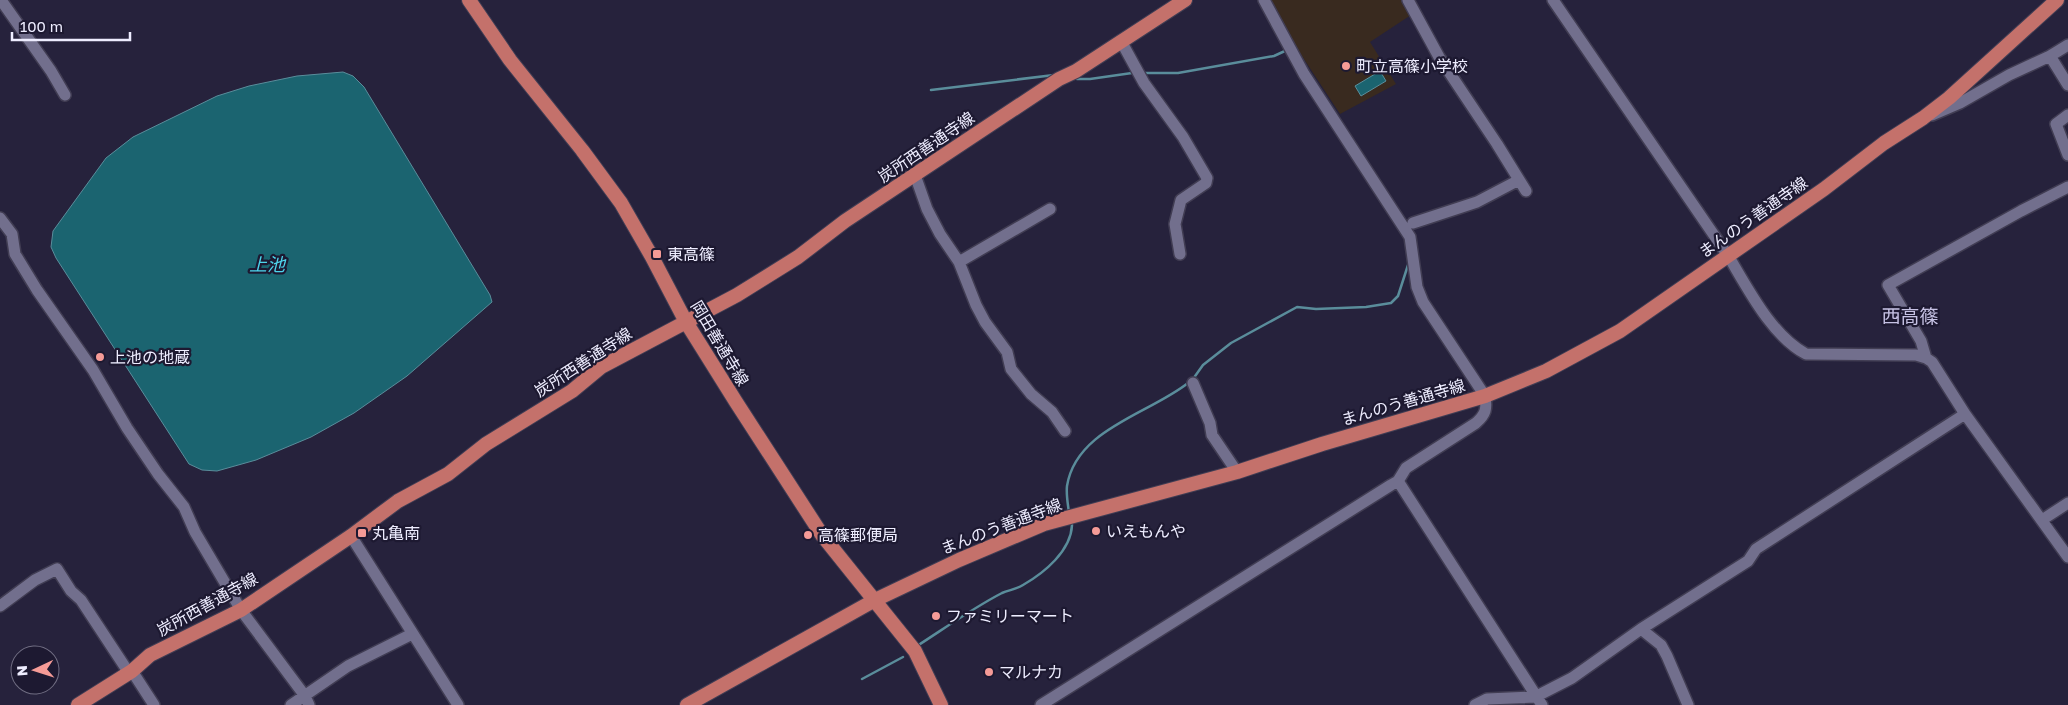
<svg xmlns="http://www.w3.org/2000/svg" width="2068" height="705" viewBox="0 0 2068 705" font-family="'Golos Text','Noto Sans JP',sans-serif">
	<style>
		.education { fill: #392a1f }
		.water { fill: #1b6470; stroke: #5a8d9b }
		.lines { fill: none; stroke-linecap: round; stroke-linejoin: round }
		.stream { stroke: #5a8d9b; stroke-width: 2.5 }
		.minor-casing { stroke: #413d53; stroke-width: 14 }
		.major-casing { stroke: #413d53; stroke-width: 16 }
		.minor { stroke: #726f8d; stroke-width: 11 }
		.major { stroke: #c4716b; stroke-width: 14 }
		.poi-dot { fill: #f59b97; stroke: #1d1931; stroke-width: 2 }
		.labels { text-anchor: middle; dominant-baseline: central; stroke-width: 4.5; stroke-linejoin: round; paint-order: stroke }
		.poi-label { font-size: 16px; fill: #eeedff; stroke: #1d1931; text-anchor: start }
		.street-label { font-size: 16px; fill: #eeedff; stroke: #1d1931 }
		.water-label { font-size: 18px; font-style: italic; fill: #4ed5ec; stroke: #1d1931 }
		.quarter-label { font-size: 19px; fill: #c6c2e4; stroke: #1d1931 }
	</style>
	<rect width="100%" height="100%" fill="#26223c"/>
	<path class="education" d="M1269,0H1404L1411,15L1370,42L1396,84L1340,114L1296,47Z"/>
	<path class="water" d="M1380,71L1386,81L1361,96L1355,86Z
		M343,72L353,76L364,87L490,295L492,302L407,376L354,413L311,437L256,460L217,471L202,470L189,464L56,258L51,247L53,231L106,158L133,137L217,96L249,86L297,76Z"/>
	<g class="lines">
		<path class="stream" d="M1144,73H1178L1274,56L1287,50
			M1077,79H1090L1132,73
			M931,90L1054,75
			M1193,379L1203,365L1231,343L1297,307L1316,309L1366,307L1391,303L1398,296L1408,265
			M1069,513C1068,504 1066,495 1067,486C1076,429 1149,414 1188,383
			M917,646C945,628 973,608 1002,593C1009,590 1017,589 1023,585C1044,573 1071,551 1072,525
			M862,679L903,657"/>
		<g class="minor-casing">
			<path id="minor" d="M1,0L51,71L65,95
				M1408,0L1439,57L1497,144L1526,191
				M1553,0L1729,257C1748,289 1772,336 1806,354L1916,355L1926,358L1932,362L1965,414L2068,557
				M1121,41L1144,83L1183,137L1207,178L1206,183L1181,200L1175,224L1180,254
				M2050,56L2068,85
				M1932,115L1960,103L2009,75L2050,56L2068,45
				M2068,115L2056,124L2068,155
				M915,175L927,209L940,234L959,262L976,305L985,322L1007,352L1011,369L1031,394L1052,412L1065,431
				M0,218L12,234L15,254L37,290L93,370L127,428L158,474L184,507L195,532L241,610L305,696L309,705
				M1413,223L1477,202L1519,180
				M959,262L1050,209
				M1926,358L1921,341L1888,285L2021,211L2068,187
				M1193,383L1210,423L1212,435L1237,472
				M1398,481L1542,705
				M2042,520L2068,503
				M351,536L458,705
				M0,606L35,580L57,569L71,591L81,600L129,673
				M1641,629L1661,645L1667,656L1688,705
				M132,671L154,705
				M291,705L348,666L412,634
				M1041,705L1391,485L1398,481L1406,468L1476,423C1486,414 1487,409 1485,396L1423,302L1417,287L1410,237L1304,74L1264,0
				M1475,705L1487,699L1535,697L1572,678L1641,629L1748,561L1756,549L1965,414"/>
		</g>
		<g class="major-casing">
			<path id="major" d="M469,0L510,60L582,150L621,203L652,257L686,322L736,402L822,535L915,651L941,705
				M78,705L132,671L150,655L241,610L351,536L398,501L448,474L486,444L572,391L601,367L737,295L798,257L845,221L1059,79L1076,71L1185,0
				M687,705L875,600L959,560L1044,524L1237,472L1322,444L1485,396L1546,371L1620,331L1824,189L1884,143L1923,118L1949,98L2057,0"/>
		</g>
		<use href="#minor" class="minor"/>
		<use href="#major" class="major"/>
	</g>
	<g class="poi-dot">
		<circle cx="1346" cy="66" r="5"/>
		<rect x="652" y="249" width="10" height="10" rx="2.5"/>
		<circle cx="100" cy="357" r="5"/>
		<circle cx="1096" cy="531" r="5"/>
		<rect x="357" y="528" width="10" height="10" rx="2.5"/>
		<circle cx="808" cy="535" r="5"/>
		<circle cx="936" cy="616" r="5"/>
		<circle cx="989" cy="672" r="5"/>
	</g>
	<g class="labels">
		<g class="poi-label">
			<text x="1356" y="66">町立高篠小学校</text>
			<text x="667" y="254">東高篠</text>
			<text x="110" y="357">上池の地蔵</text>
			<text x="1106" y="531">いえもんや</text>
			<text x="372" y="533">丸亀南</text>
			<text x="818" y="535">高篠郵便局</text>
			<text x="946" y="616">ファミリーマート</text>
			<text x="999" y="672">マルナカ</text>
		</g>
		<g class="street-label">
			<text transform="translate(926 147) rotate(-34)">炭所西善通寺線</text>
			<text transform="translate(1753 217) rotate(-35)">まんのう善通寺線</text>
			<text transform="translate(720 343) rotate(59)">岡田善通寺線</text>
			<text transform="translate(583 362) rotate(-33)">炭所西善通寺線</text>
			<text transform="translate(1403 402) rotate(-16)">まんのう善通寺線</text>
			<text transform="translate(1001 526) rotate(-21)">まんのう善通寺線</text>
			<text transform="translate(207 604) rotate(-29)">炭所西善通寺線</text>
		</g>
		<g class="water-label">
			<text x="267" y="264">上池</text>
		</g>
		<g class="quarter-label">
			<text x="1910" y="315">西高篠</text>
		</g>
	</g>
	<g transform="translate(35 670) rotate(266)"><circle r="24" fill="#1d1931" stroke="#716e83"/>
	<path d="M0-4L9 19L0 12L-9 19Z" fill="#f59b97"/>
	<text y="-8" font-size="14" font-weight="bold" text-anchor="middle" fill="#eeedff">N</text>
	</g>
	<path d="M12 32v8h118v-8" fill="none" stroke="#eeedff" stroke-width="2.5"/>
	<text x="20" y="32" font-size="15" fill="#eeedff" stroke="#1d1931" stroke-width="4" paint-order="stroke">100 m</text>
</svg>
